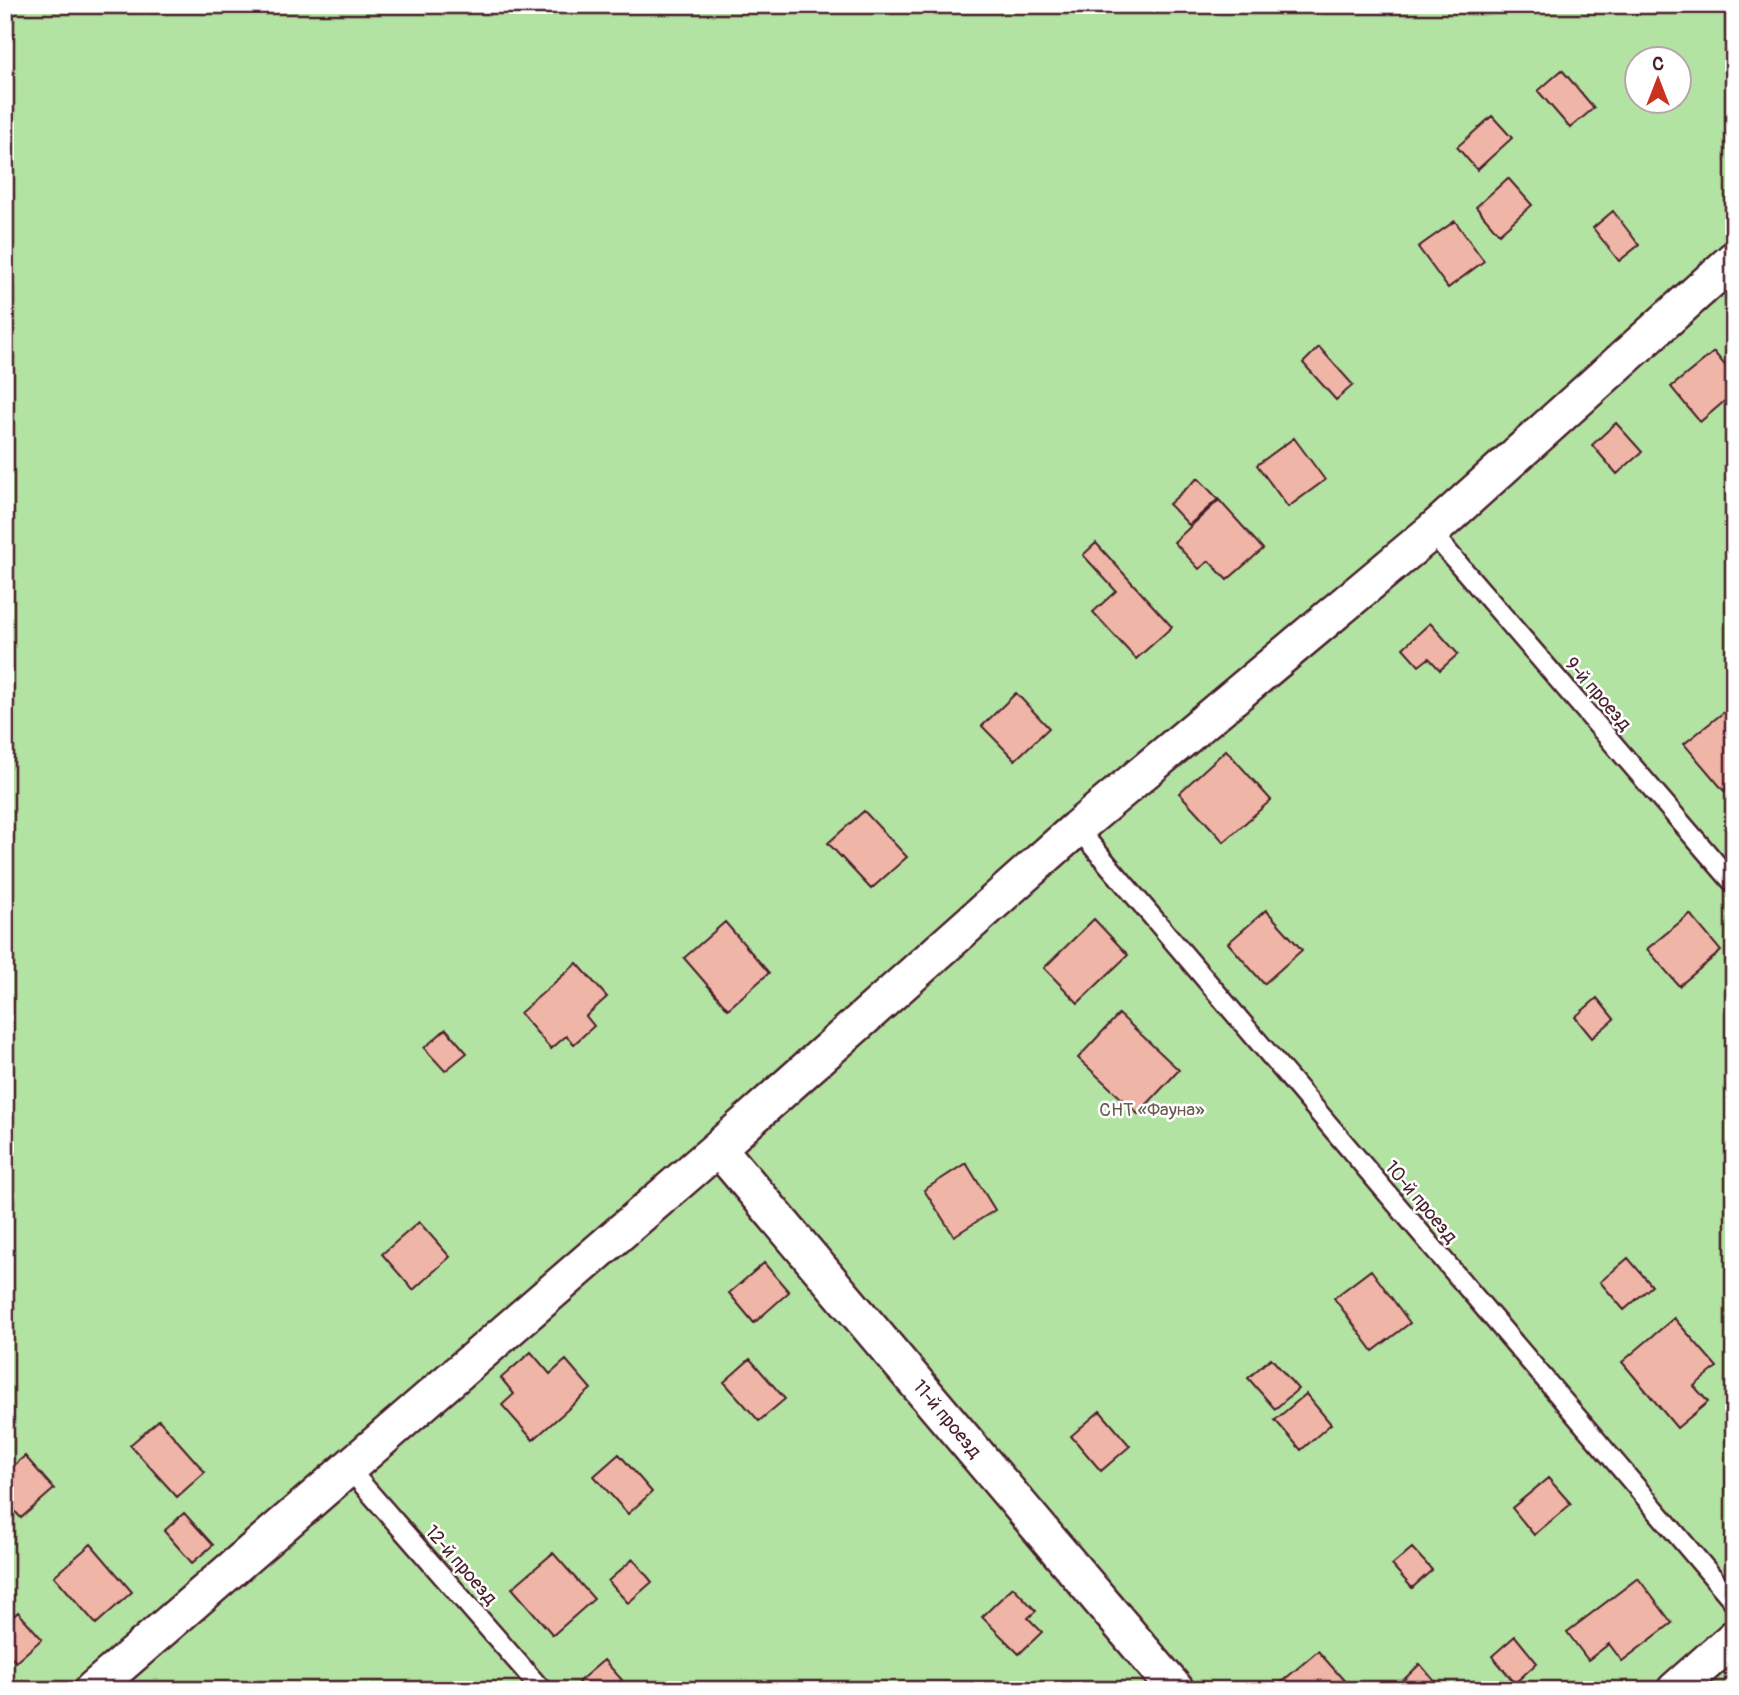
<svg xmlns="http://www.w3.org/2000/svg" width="1739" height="1695" viewBox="0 0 1739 1695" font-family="Pangolin,sans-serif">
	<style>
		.green { fill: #b3e3a3; stroke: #7e8167; stroke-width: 2; fill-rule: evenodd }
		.building { fill: #efb6a7; stroke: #4a1f2b; stroke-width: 2 }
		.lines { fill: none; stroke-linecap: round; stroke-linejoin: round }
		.service-casing { stroke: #4a1f2b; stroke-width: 23 }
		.minor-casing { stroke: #4a1f2b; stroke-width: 40 }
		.service { stroke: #fff; stroke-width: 18 }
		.minor { stroke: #fff; stroke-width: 35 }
		.labels { text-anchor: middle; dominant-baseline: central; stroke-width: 5; stroke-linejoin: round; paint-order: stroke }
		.street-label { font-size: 19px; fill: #4a1f2b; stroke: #fff }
		.park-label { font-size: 19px; fill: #6a5a4f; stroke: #fff }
	</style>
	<rect width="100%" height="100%" fill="#fff"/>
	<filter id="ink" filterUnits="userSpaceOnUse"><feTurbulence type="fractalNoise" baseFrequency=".0143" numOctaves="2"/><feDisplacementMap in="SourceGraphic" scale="14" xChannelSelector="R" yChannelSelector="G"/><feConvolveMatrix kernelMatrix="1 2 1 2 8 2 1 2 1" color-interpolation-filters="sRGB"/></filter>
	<g filter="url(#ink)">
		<path class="green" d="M5,5H1734V1690H5ZM1638,60H1680V102H1638Z"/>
		<path class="building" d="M1562,70L1594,108L1570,128L1538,91Z
			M1492,116L1512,138L1477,170L1457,147Z
			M1508,178L1532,205L1499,234L1476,207Z
			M1613,211L1639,245L1619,261L1593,228Z
			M1455,221L1484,261L1448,288L1418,247Z
			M1319,347L1353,385L1336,400L1303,363Z
			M1714,352L1734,376V393L1700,422L1671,387Z
			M1616,423L1642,452L1617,474L1592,445Z
			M1294,438L1325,480L1288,507L1257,465Z
			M1198,478L1218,499L1189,525L1169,504Z
			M1219,500L1263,549L1227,580L1209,561L1199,569L1174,542Z
			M1096,543L1172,627L1136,659L1093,612L1116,591L1083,555Z
			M1430,623L1458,654L1440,670L1429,658L1419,666L1403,648Z
			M1016,693L1049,728L1015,760L982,726Z
			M1734,704V783L1724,791L1684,744Z
			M1226,750L1271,800L1224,842L1179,793Z
			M864,811L907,857L871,889L828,843Z
			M1266,910L1302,950L1264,984L1228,943Z
			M1690,914L1721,951L1679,986L1647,949Z
			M1094,919L1128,955L1078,1003L1044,968Z
			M725,922L769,973L728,1009L684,958Z
			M577,963L607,997L586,1016L594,1026L574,1044L566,1036L551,1049L520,1013Z
			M1597,998L1614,1019L1592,1038L1575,1017Z
			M1119,1014L1179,1070L1138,1114L1078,1058Z
			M446,1029L467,1053L445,1071L424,1048Z
			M966,1163L995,1210L954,1236L924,1190Z
			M419,1222L450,1257L413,1290L382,1254Z
			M1628,1258L1652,1286L1624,1310L1600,1282Z
			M764,1263L789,1292L754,1323L729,1293Z
			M1371,1270L1410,1323L1373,1351L1334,1298Z
			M1674,1318L1717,1367L1694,1386L1708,1402L1677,1428L1622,1362Z
			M531,1352L550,1374L566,1360L591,1389L533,1440L502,1405L514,1394L501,1378Z
			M1271,1358L1298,1389L1275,1409L1248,1378Z
			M750,1359L785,1399L759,1421L724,1382Z
			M1306,1394L1331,1424L1301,1450L1275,1420Z
			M1100,1411L1130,1446L1101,1471L1071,1436Z
			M159,1420L205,1472L177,1497L130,1445Z
			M619,1454L652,1492L628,1514L594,1476Z
			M25,1456L54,1489L21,1518L5,1500V1473Z
			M1548,1478L1571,1504L1534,1535L1512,1508Z
			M184,1513L213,1545L192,1563L164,1531Z
			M91,1544L132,1592L96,1624L54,1576Z
			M1412,1548L1432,1570L1412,1588L1392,1565Z
			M553,1553L594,1599L553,1635L512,1588Z
			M633,1559L652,1582L628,1603L608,1581Z
			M1638,1578L1672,1623L1622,1661L1609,1644L1588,1660L1567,1632Z
			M1013,1587L1036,1611L1028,1618L1042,1632L1019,1654L982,1617Z
			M18,1612L42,1639L16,1662L5,1650V1624Z
			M1515,1636L1537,1663L1515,1683L1492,1656Z
			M1318,1651L1348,1685L1342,1690H1272Z
			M604,1660L622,1680L612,1690H585L578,1682Z
			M1420,1664L1436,1683L1428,1690H1393Z"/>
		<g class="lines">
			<g class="service-casing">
				<path id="service" d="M1431,532L1734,884
					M1077,828L1734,1602
					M349,1469L542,1690"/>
			</g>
			<g class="minor-casing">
				<path id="minor" d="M718,1148L1176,1690
					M92,1690L718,1148L1077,828L1431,532L1734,259
					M1675,1690L1734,1638"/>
			</g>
			<use href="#service" class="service"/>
			<use href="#minor" class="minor"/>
		</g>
	</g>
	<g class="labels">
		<g class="street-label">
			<text transform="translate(1598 694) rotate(49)">9-й проезд</text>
			<text transform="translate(1421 1202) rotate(50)">10-й проезд</text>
			<text transform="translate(947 1419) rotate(50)">11-й проезд</text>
			<text transform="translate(461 1565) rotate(49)">12-й проезд</text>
		</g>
		<g class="park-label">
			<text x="1152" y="1110">СНТ «Фауна»</text>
		</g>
	</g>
	<rect width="1739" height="1695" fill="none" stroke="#fff" stroke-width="28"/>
	<rect x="14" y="14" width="1711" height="1667" fill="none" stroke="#4a1f2b" stroke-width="2.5" filter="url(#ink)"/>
	<g transform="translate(1658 80)"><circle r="33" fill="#ffffff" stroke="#b7a5aa" stroke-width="2"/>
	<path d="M0-5L12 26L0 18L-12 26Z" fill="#c8321e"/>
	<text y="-10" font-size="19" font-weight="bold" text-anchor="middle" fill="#4a1f2b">С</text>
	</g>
</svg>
